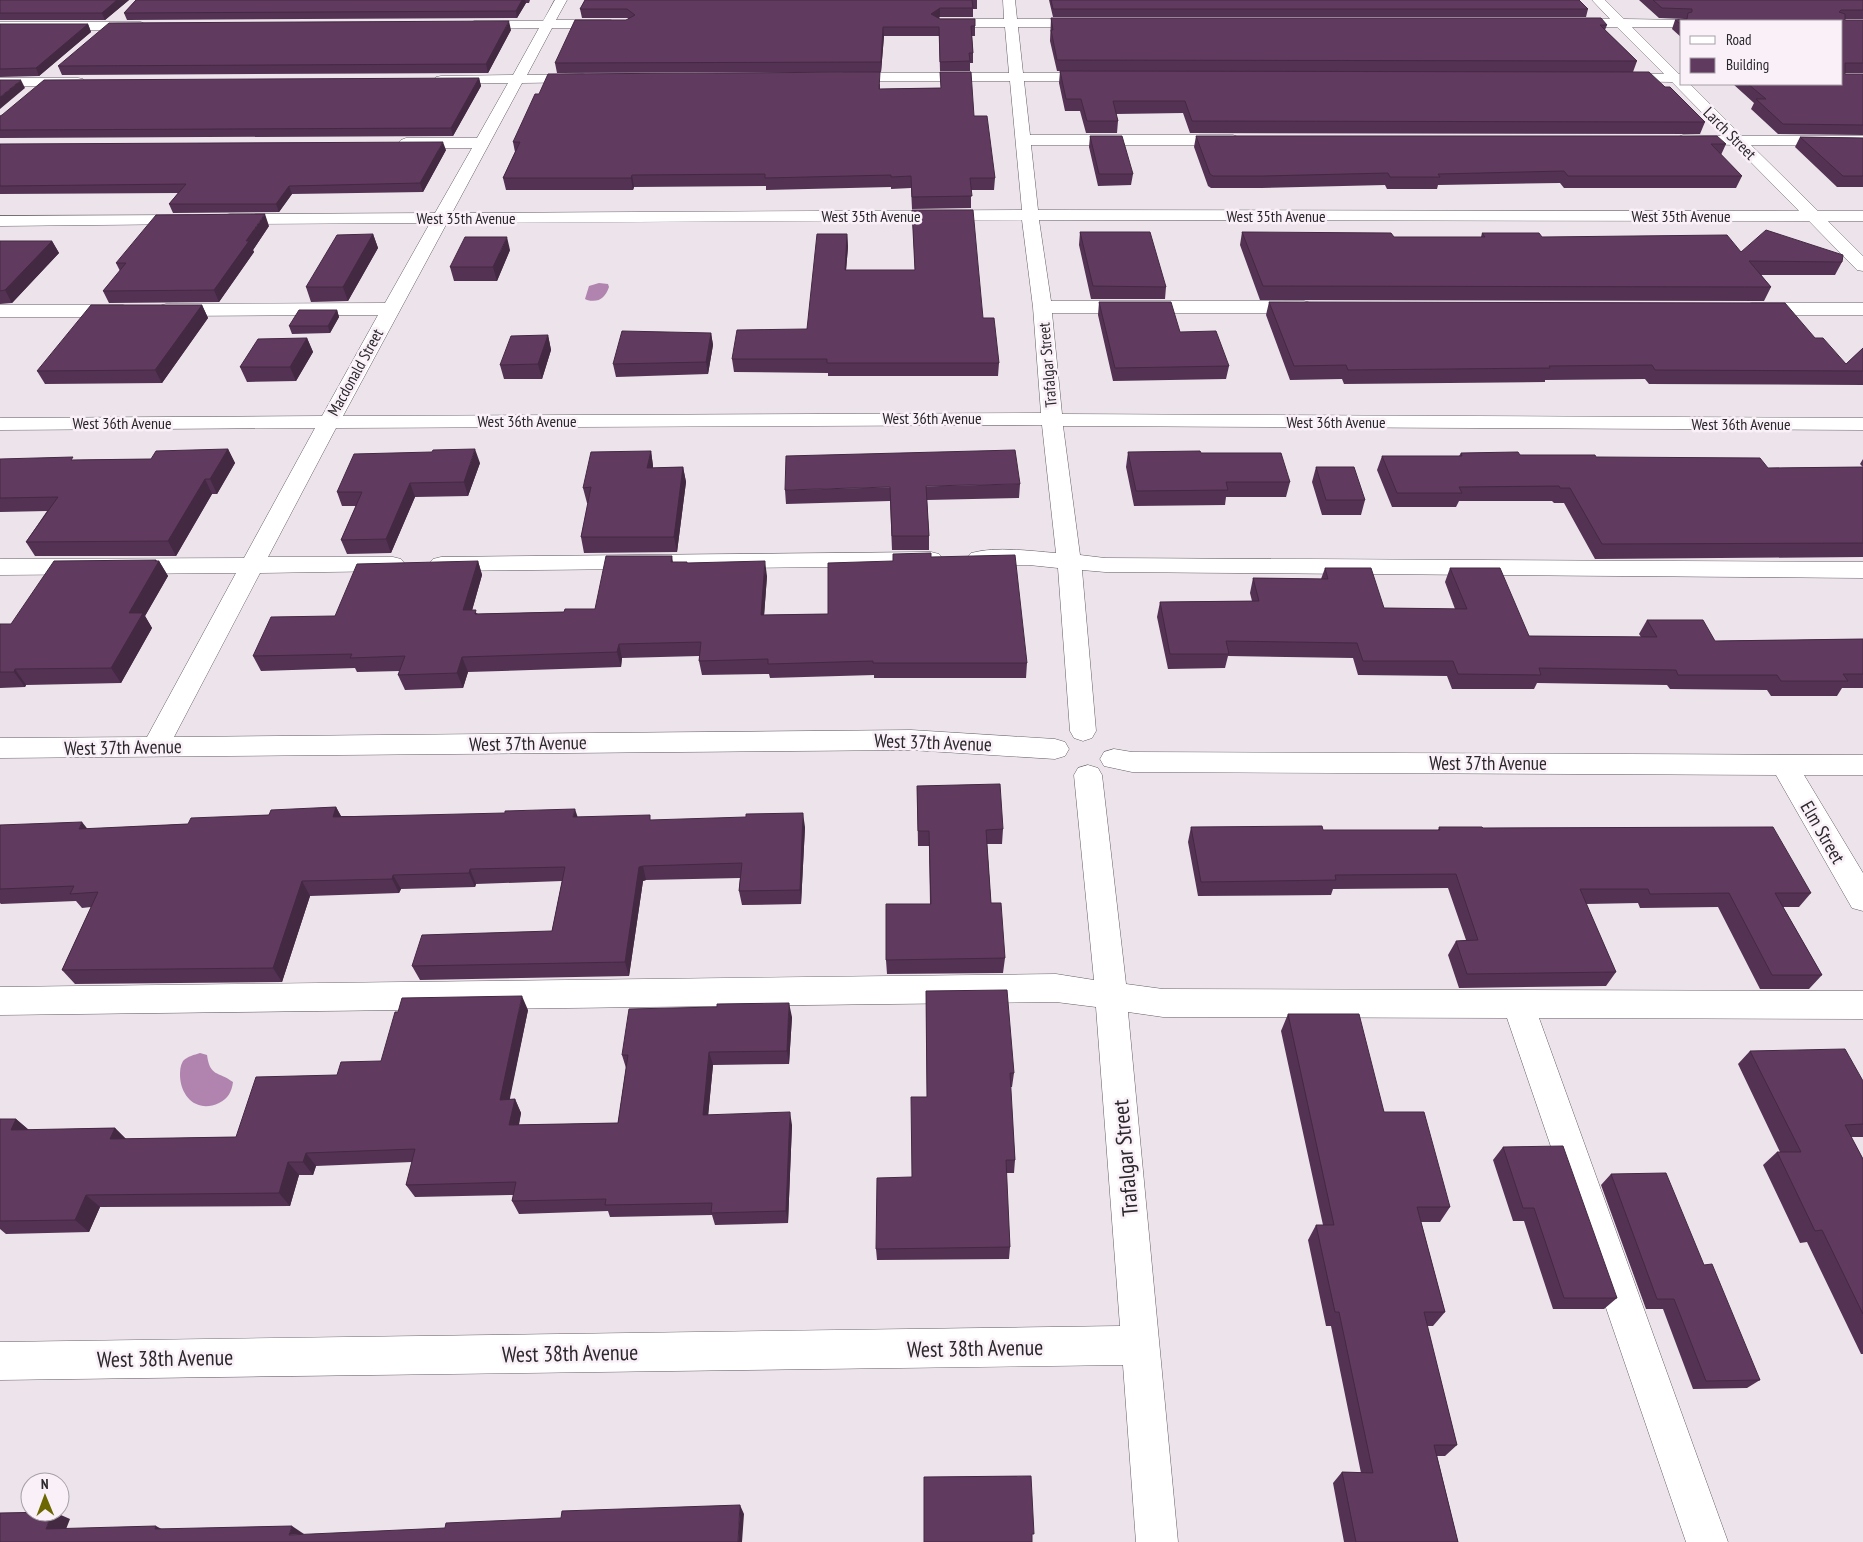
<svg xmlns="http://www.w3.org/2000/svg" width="1863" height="1542" viewBox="0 0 1863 1542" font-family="'PT Sans Narrow',sans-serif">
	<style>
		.water { fill: #b084ae }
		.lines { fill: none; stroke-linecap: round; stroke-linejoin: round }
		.minor-casing { stroke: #665f66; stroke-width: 1 }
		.minor { fill: #fff; fill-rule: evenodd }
		.wall { fill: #533253 }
		.shaded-wall { fill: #442943 }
		.building { fill: #613a60; stroke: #442943 }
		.labels { text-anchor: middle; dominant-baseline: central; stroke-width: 5; stroke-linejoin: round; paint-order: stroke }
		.far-street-label { font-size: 16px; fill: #2b282b; stroke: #f9f0f8 }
		.street-label { font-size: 19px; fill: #2b282b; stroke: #f9f0f8 }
		.near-street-label { font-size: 22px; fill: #2b282b; stroke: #f9f0f8 }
	</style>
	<rect width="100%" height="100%" fill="#ece3eb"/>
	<path class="water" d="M599,283L608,284L609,287C605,298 599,303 587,300L585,299L589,286Z
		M200,1053L207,1055C210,1077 218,1071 233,1082C232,1091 228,1099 219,1103C198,1113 181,1098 180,1076C180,1071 180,1066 183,1061C188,1056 194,1055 200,1053Z"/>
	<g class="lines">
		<g class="minor-casing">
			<path id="minor" d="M555,0H567L556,20H611L618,24L611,28H552L527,75L583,74L588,75L590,78L588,81L583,82L522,83L452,213L1022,210L1010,81H844L839,80L837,77L839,74L844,73H1009L1005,27H940L933,23L940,19H1004L1003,0H1015L1017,19H1088L1095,23L1088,27H1018L1023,73H1096L1101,74L1103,77L1101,80L1096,81H1024L1030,135H1233L1238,137L1241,140L1238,143L1233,145H1031L1038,210L1799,211L1734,145L1678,143L1675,140L1678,137L1683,135L1725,136L1672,82L1614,81L1612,78L1614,75L1619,74H1664L1617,27H1568L1561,23L1568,19H1610L1592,0H1605L1624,19L1687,20L1682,21V27H1632L1679,74H1682V84H1690L1742,136H1863V146L1751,145L1818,211H1863V221H1828L1863,256V271L1857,270L1809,221L1039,220L1051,301H1304L1311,303L1313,307L1311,311L1304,313H1052L1062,414L1863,418V430L1063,426L1080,555L1105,558L1863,562V578L1105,572L1082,570L1096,731L1092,738L1083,741L1074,738L1070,731L1058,568L1029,565H979L971,563L967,558L971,553C997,546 1029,551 1056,553L1042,425L336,428L268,557H393L401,559L405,564L401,569L393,571L260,573L174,737L911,730L1055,739L1065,742L1069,749L1065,756L1055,759L911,750L0,758V738L147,737L236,573L0,575V559L244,558L315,428L0,430V418L322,416L378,315L166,316L159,314L157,310L159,306L166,304L385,303L430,223L230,224L224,223L222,219L224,215L230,214L435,213L472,148H406L401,146L398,143L401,140L406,138H477L508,83L441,84L436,83L434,80L436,77L441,76L513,75L539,28L474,29L467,25L474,21H543ZM1022,220L1033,307L1041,413L343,416L447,223Z
				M0,22H141L148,26L141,30H0Z
				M0,78H78L83,79L85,82L83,85L78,86H0Z
				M189,215L195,216L197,220L195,224L0,226V216Z
				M1752,303H1863V315H1752L1745,313L1743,309L1745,305Z
				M0,305H123L130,307L132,311L130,315L123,317H0Z
				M931,552L939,554L943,559L939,564L931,566L441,571L433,569L429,564L433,559L441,557Z
				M1114,749L1132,752L1863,755V775H1804L1863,873V911L1852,908L1776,775L1132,772L1104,766L1100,759L1104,752Z
				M1088,765L1098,768L1102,775L1126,984L1163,989L1863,991V1019L1539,1018L1728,1542H1686L1507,1018L1163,1017L1128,1012L1178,1542H1136L1123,1365L0,1380V1342L1120,1326L1096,1007L1056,1002L0,1015V987L1056,974L1094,980L1074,775L1078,768Z"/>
		</g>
		<use href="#minor" class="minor"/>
	</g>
	<path class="wall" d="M0,0H129L105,20H0Z
		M136,0H530L529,3H526L517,18L127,20L124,13Z
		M585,0H977V9H973V17H940L938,18L940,19L975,26V36H972L973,53V63H970V71H940L939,36H884L881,72L557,73L555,63L629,19L628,18H582L580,9Z
		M1049,0H1579L1588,9L1586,17H1053Z
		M1639,0H1863V19H1845V20H1863V73H1845V74H1863V135L1778,134L1751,109L1754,103L1733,84H1842L1682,21V38L1672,29L1675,20L1685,19L1659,18Z
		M1051,18L1607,25L1605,30L1637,61L1633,72L1665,87L1705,122L1700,134L1190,133L1183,113L1116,114L1118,121L1117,133H1086L1080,111H1065L1059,83L1060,71H1057L1050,41Z
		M0,24H88L91,32L39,76L0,77Z
		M511,30L488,73L62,75L58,66Z
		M940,72L974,116L995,178L994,190H971V208L912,209L911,188L891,189V187L766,190V186L634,187L633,190H506L503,178L515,152L513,142L880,84V89L941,88Z
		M479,78L481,86L453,136L0,138V116Z
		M1090,136L1133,174L1131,185L1098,186L1089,147Z
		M1196,136L1726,144L1721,155L1742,176L1736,188H1564L1560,183L1438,185L1437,189H1387L1385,185L1261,188H1211L1208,186L1194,147Z
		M1800,137L1863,138V187H1837L1795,147Z
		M0,144L446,150L423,192L292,194L279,212L173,213L169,204L178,193L0,194Z
		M912,210L983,318L999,363L998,376H828V373L734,372L732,359L807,329L847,234L848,247L846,270H915Z
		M269,226L253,250L254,252L219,302L109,303L103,291L120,271L116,263Z
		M1080,232L1166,287L1165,299H1091L1079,245Z
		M1242,232L1394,237H1481L1482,233L1741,252L1842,262L1835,275H1761L1771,287L1764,301L1260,300L1240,245Z
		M373,234L378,248L348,301L311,302L306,287Z
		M0,241H52L59,253L12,303L0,304Z
		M510,250L497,281H454L450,267Z
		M1099,302L1180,332L1229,366L1226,379L1113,381L1098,315Z
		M1269,302L1815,338L1846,364L1863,348V385L1649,384L1645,379L1545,380V382L1344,384L1342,379L1290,380L1266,315Z
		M202,305L208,318L162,383L45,384L37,371Z
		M337,310L339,317L330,333L292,334L289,326Z
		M711,333L713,345L708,374L616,377L613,364Z
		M548,335L551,350L542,379H504L500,365Z
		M307,338L313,352L296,381L247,382L240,367Z
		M228,449L235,463L217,494H212L176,556H35L26,542L47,511L0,512V459L75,460L151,459Z
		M651,451L653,466V468L683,467L686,482L677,552L584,553L581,537L588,503H587L583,488Z
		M1128,452L1201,453L1290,482L1286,497H1226L1225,505L1134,506L1126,467Z
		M1461,453L1520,455L1596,457L1768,468L1863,467L1860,464L1863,459V557L1595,559L1564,503H1554L1552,501H1459L1456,507H1392L1377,470L1382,456H1459Z
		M480,463L468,496L415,497L391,553L347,554L341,540L356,506H342L337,492Z
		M1316,467L1365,500L1361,515H1322L1312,482Z
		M1020,484L1019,498L927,500L929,536V550H892L890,501L786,504L785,490Z
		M672,556L673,562L687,563L767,576L764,615L828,614L893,561L931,557L1027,663L1026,678H874V675L770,678L769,674L702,675L699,661V656L622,658L621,667L468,672L463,688L405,690L398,675L400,671L357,672L355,668L261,671L253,656L335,616L478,561L482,575L472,610L478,614L564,612L595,609Z
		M156,560L157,561H159L168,576L145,616L152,628L121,683L26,685L25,687L0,688V624H11Z
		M1325,568L1384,608L1455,609L1445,582L1450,568L1529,636L1641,637L1639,634L1647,620L1715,641L1863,639V688H1842L1837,696H1771L1767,690L1670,689L1667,685L1537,683L1534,689H1452L1447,676L1358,675L1353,658L1228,656L1225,668L1168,669L1157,617L1160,602L1252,601L1250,593L1253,578L1321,579Z
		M917,786L1003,829L1002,844H987L991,903L1005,958L1003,973L887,974L886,960L930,904L929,846H918Z
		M336,807L341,816L577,817L805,827L801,904L742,905L739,891L740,878L646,880L643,881L629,976L420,980L412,966L552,931L562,881L476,884L475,887L401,889L399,893L310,896L282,982L75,984L62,970L91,907L82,908L76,901L1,904L0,903V825L87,829L188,824Z
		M1191,827L1323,830H1438L1439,827L1483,828L1811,893L1799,907H1783L1822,975L1809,989H1760L1718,907L1640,908L1638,903L1586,904L1616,972L1606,986L1459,988L1448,955L1456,941L1466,940L1448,888L1333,889L1331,895L1198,896L1188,842Z
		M926,991L1014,1073L1012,1087H1010L1015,1160L1014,1173H1006L1010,1247L1009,1259L877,1260L876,1249L912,1177L927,1097Z
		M528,1010L509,1100L515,1099L521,1113L519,1125L618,1123L626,1068L622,1055L792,1017L789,1064L713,1065L708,1115L792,1125L788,1223L715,1225L712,1215L610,1217L608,1211L519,1214L512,1201L514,1195L415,1197L406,1185L412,1162L316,1166L313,1175H299L290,1206L100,1207L89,1232L6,1234L0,1229V1119H16L29,1130L115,1128L126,1139L236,1137L337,1075L381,1061Z
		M1288,1014L1384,1112L1450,1207L1440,1222H1421L1445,1312L1433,1326H1427L1457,1445L1445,1456H1437L1458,1542H1344L1333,1483L1342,1472L1361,1473L1331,1326H1326L1308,1240L1316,1225H1323L1281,1031Z
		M1750,1051L1863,1081V1137H1851L1863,1159V1354H1861L1807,1242L1800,1243L1763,1165L1777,1152H1780L1738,1064Z
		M1503,1147L1617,1298L1604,1309H1553L1524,1221H1513L1493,1160Z
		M1611,1174L1704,1265L1760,1380L1747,1388L1693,1389L1663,1309H1646L1601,1185Z"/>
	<path class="shaded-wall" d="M117,0H129L105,20L102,13Z
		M522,0H525L526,3L517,18L516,11Z
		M940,8V17L931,24V14Z
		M509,21L511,30L488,73L486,64Z
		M88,24L91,32L39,76L36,68Z
		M883,27L884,36L881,72V62Z
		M479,78L481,86L453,136L451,128Z
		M21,80L25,88L0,109V97Z
		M443,142L446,150L423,192L420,183Z
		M632,175L634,187L633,190L631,178Z
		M289,186L292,194L279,212L276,204Z
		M265,214L269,226L253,250L254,252L219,302L214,290L246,241Z
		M373,234L378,248L348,301L343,287Z
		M847,234L848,247L845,283V270Z
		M507,237L510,250L497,281L493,267Z
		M52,241L59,253L12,303L5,290Z
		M202,305L208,318L162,383L155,370Z
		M337,310L339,317L330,333L328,326Z
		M711,333L713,345L708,374L706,362Z
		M548,335L551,350L542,379L538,364Z
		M307,338L313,352L296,381L290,367Z
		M228,449L235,463L217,494L210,479Z
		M475,449L480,463L468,496L464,482Z
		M651,451L653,466L650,483L647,468Z
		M683,467L686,482L677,552L674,537Z
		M205,479L212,494L176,556L168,541Z
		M410,483L415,497L391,553L386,539Z
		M156,560L158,563L159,561L168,576L145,616L152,628L121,683L111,668L129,613Z
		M478,561L482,575L468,625L463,610Z
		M765,561L767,576L763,630L761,615Z
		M619,644L622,658L621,667L617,652Z
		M462,657L468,672L463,688L457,673Z
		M15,669L26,685L25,687L14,672Z
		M336,807L344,822L333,817Z
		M575,809L580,824L573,817Z
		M803,813L805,827L801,904L800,890Z
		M82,822L94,837L79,829Z
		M643,866L646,880L643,881L629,976L625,962L639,867Z
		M470,869L476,884L475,887L469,873Z
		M393,875L401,889L399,893L392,879Z
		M302,881L310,896L282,982L273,968Z
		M522,996L528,1010L507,1113L500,1100Z
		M789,1003L792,1017L789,1064L787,1051Z
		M709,1052L713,1065L707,1128L703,1115Z
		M515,1099L521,1113L516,1138L509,1125Z
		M790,1112L792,1125L788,1223L786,1211Z
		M16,1119L31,1132L11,1130Z
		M115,1128L128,1141L110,1139Z
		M306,1153L316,1166L313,1175L303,1162Z
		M288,1162L299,1175L290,1206L279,1193Z
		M86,1195L100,1207L89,1232L75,1220Z
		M740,1505L744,1514L742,1542H738Z
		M52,1512H54L70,1519L63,1537L46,1529Z
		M156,1526L171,1534L155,1529Z
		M292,1526L304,1534L289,1535Z"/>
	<path class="building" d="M0,0H117L102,13H0Z
		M136,0H522L516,11L124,13Z
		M585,0H972L973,8H940L931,14L940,19H975V26H971L973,53H969L970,61L940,62L939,27H883L881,62L555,63L575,20H626L635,15L627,9H580Z
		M1051,0H1579L1588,9H1053Z
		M1653,0H1863V10H1841L1839,12L1845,14V20H1863V63H1845V74H1863V125L1783,124L1756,99H1766L1748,84H1842V21H1682V25L1675,20L1687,19L1688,13L1692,12V9L1662,8Z
		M1051,18H1601L1607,25H1600L1637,61L1057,60L1051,30H1053Z
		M509,21L486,64L58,66L109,23Z
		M0,24H88L36,68L0,69Z
		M1060,71L1649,72L1665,87H1670L1705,122L1192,121L1185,101H1113L1118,121H1087L1081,99H1066Z
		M880,72L879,89L941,88L940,72H971L974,116H987L995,178H970L972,196L912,197L911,176L891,177V175L765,178V174L632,175L631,178H503L520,142H513L535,94H539L548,74Z
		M479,78L451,128L0,130V116L2,115L44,80Z
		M0,80H21L0,97Z
		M1090,136H1122L1133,174H1099Z
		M1196,136H1717L1726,144H1711L1742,176H1568L1564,171L1438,174L1440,177H1390L1388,173L1263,176H1213L1210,174Z
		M1800,137L1863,138V176H1843Z
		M443,142L420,183L289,186L276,204H169L186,184L0,186V144Z
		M912,210H973L983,318H994L999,363H827V359H732L737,330L807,329L817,234H847L845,270H915Z
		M265,214L246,241H249L214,290L103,291L126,263H116L156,215Z
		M1766,230L1843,255L1842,262L1749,261L1771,287L1263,286L1242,232L1391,233L1394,237H1485L1482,233H1539L1542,237L1727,235L1741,252Z
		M1080,232H1150L1166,287L1093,286Z
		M373,234L343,287H306L337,235Z
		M465,237H507L493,267H450Z
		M0,241H52L5,290L0,291Z
		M1099,302H1171L1180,332L1216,331L1229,366L1115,368Z
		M1269,302L1785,303L1815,338H1823L1846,364L1863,348V371L1655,370L1652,365L1549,366L1550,368L1348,370L1346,365L1294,366Z
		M91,305H202L155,370L37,371Z
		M299,310H337L328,326H289Z
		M622,331L711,333L706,362L613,364Z
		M548,335L538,364L500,365L511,336Z
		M307,338L290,367H240L258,339Z
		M228,449L210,479H205L168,541L26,542L58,497L0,498V459L73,457L71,460L151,459L156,451Z
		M475,449L464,482L410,483L386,539L341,540L362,492H337L354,454L432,452L433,450Z
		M1015,450L1020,484L926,486L929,536H892L890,487L785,490L786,456Z
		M651,451L647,468L683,467L674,537H581L591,487L583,488L591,452Z
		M1200,451L1201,453H1281L1290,482H1226L1228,490L1136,491L1128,452Z
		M1518,452L1520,455H1595L1596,457L1760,458L1768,468L1863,467V543L1602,544L1570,488H1560L1559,486L1459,487L1462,493H1397L1382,456H1462L1461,453Z
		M1316,467H1354L1365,500H1326Z
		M931,553V557L1015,555L1027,663H873V661L768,664V659L699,661L701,642L619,644L617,652L462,657L457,673L398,675L405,656L350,658L352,654L253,656L271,617L335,616L357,564L478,561L463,610H476L475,614L564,612L565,609H595L606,556H672L671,562H687V563L765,561L761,615L828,614V563L893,561V554Z
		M156,560L155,561H159L129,613H143L111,668L15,669L14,672H0V624H11L54,561Z
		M1325,568H1371L1384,608L1467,609L1450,568H1500L1529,636L1657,637L1647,620H1703L1715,641L1863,639V674H1843L1848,681H1781L1777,675H1678L1676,670L1539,668L1541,675L1458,674L1453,661H1363L1357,643L1226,641L1229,654H1170L1160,602L1259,601L1253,578L1328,579Z
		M1000,784L1003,829L986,830L991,903H1001L1005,958L886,960V904H931L929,831H918L917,786Z
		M336,807L333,817L505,813V811L575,809L573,817L650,815V820L746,817V814L803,813L800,890L739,891L742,863L643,866L639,867L625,962L412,966L422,935L552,931L565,867L470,869L469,873L393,875L392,879L302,881L273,968L62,970L98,892L70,894L74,886L0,889V825L82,822L79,829L188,824L191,818L269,815L271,810Z
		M1322,826L1323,830H1440L1439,827H1482L1483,828L1773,827L1811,893H1775L1822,975H1772L1729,893L1650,894L1648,889H1580L1616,972L1467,974L1456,941L1478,940L1456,874L1335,875L1336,880L1201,882L1191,827Z
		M1007,990L1014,1073H1010L1015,1160H1006L1010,1247L876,1249L877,1178L912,1177L911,1097H927L926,991Z
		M522,996L500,1100L515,1099L509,1125L618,1123L628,1055H622L629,1009L717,1007V1004L789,1003L787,1051L709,1052L703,1115L790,1112L786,1211L711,1213L712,1203L605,1205L606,1199L512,1201L516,1182L406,1185L415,1149L306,1153L303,1162H288L279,1193L86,1195L75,1220L0,1221V1119H16L11,1130L115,1128L110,1139L236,1137L256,1077L337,1075L341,1062L381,1061L395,1012H398L402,998Z
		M1288,1014H1359L1384,1112H1424L1450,1207H1417L1445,1312H1424L1457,1445H1434L1458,1542H1356L1342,1472L1373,1473L1339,1312H1335L1316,1225H1334Z
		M1845,1049L1863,1081V1124L1845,1125L1863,1159V1314L1822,1230L1815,1231L1777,1152H1801L1750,1051Z
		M1563,1146L1617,1298H1564L1534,1208H1523L1503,1147Z
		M1666,1173L1704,1265L1712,1264L1760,1380L1706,1381L1674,1299H1657L1611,1174Z
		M1031,1476L1034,1534H1032V1542H924V1477Z
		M740,1505L738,1542H0V1513L52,1512L46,1529L156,1526L155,1529L292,1526L289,1535L445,1528L446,1523L561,1518L562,1511Z"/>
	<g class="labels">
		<g class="far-street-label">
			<text transform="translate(1730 133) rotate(45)">Larch Street</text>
			<text x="871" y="216">West 35th Avenue</text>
			<text x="1276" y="216">West 35th Avenue</text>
			<text x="1681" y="216">West 35th Avenue</text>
			<text x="466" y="218">West 35th Avenue</text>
			<text transform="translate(1047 365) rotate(-95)">Trafalgar Street</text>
			<text transform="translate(355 372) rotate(-61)">Macdonald Street</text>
			<text x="932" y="418">West 36th Avenue</text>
			<text x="527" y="421">West 36th Avenue</text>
			<text x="1336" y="422">West 36th Avenue</text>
			<text x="122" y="423">West 36th Avenue</text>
			<text x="1741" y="424">West 36th Avenue</text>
		</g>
		<g class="street-label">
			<text transform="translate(933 742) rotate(2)">West 37th Avenue</text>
			<text transform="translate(528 743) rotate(-1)">West 37th Avenue</text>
			<text transform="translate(123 747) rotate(-1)">West 37th Avenue</text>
			<text x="1488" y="763">West 37th Avenue</text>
			<text transform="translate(1823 832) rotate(60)">Elm Street</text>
		</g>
		<g class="near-street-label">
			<text transform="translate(1125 1158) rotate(-95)">Trafalgar Street</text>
			<text transform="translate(975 1348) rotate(-1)">West 38th Avenue</text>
			<text transform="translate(570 1353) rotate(-1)">West 38th Avenue</text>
			<text transform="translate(165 1358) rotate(-1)">West 38th Avenue</text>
		</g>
	</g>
	<rect x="1680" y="20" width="162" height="65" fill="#f9f0f8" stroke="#a7a0a6"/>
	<rect x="1690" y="36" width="25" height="8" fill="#ffffff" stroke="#a7a0a6"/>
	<text x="1726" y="45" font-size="15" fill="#2b282b">Road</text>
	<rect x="1690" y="58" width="25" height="15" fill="#613a60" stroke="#a7a0a6"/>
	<text x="1726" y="70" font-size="15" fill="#2b282b">Building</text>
	<g transform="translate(45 1497) rotate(359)"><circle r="24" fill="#f9f0f8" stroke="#a7a0a6"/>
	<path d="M0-4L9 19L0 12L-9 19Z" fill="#6c6700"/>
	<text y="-8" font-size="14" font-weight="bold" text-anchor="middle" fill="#2b282b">N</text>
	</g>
</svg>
